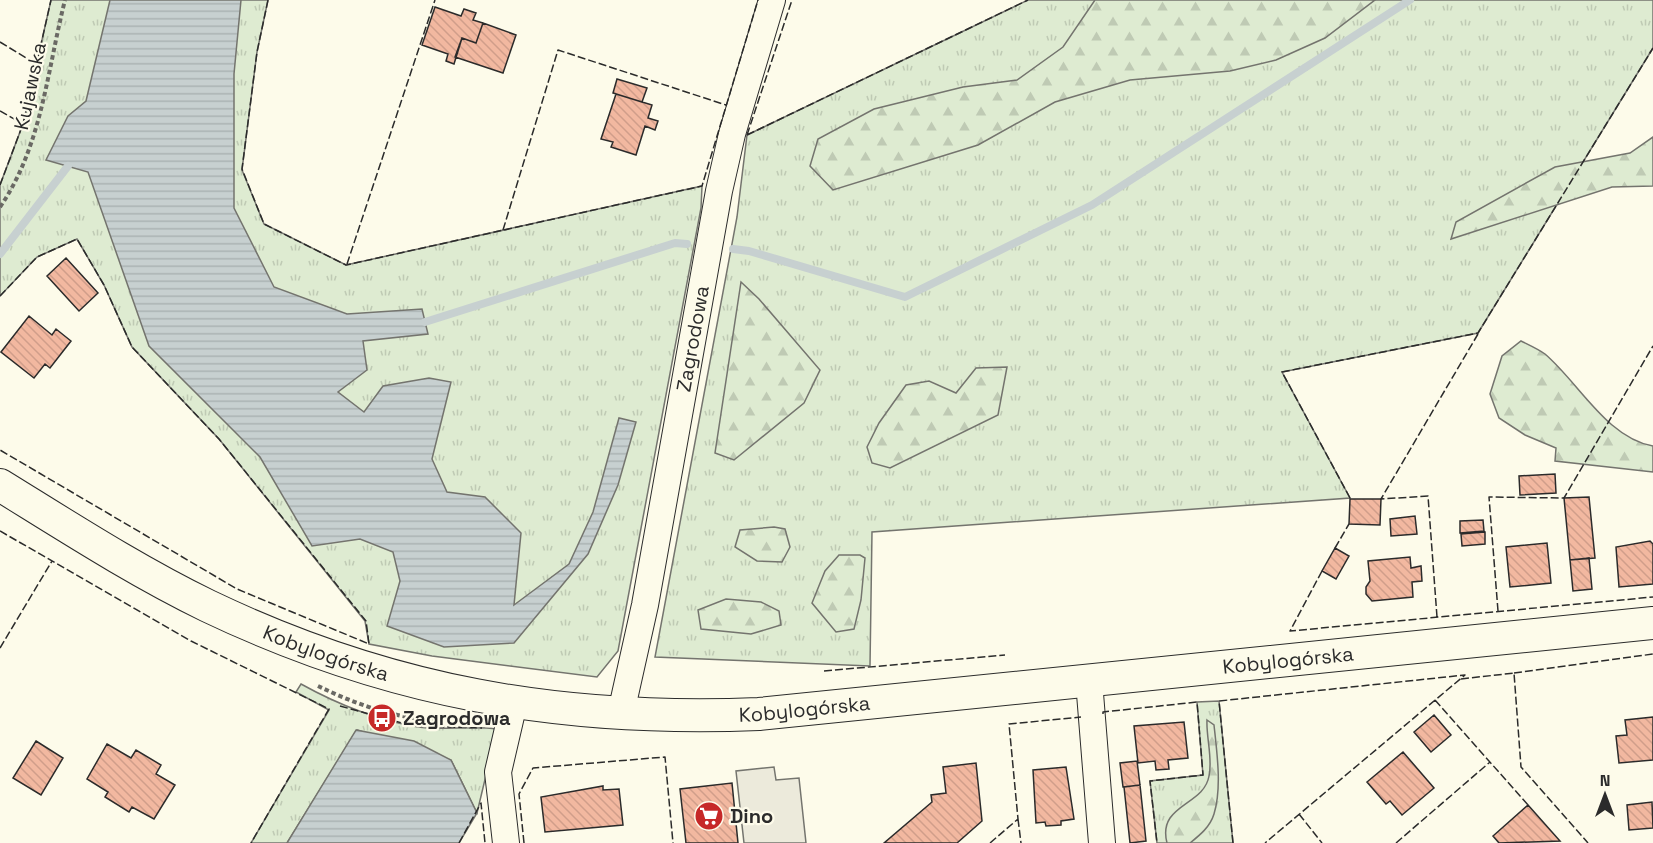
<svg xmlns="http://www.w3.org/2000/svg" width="1653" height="843" viewBox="0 0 1653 843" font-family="'Space Grotesk',sans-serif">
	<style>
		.grass { fill: url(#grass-tufts); stroke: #74746e; stroke-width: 1.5 }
		.forest { fill: url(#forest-firs); stroke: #74746e; stroke-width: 1.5 }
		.parking { fill: #eceadb; stroke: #74746e; stroke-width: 1.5 }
		.water { fill: url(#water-rules); stroke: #74746e; stroke-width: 1.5 }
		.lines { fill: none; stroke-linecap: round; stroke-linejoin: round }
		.stream { stroke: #c7d0d0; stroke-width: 8 }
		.building { fill: url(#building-back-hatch); stroke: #2b2b2b; stroke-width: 1.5 }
		.minor-casing { stroke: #2b2b2b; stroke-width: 28 }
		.tertiary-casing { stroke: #2b2b2b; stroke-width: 34 }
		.path { stroke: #6a6964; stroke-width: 4; stroke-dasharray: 4.5 3; stroke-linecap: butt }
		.minor { stroke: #fdfbea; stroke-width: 26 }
		.tertiary { stroke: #fdfbea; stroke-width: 32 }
		.fence { stroke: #2b2b2b; stroke-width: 1.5; stroke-dasharray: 8 3; stroke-linecap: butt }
		.labels { text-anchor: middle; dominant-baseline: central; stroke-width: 4.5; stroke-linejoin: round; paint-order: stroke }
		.street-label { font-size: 20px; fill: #2b2b2b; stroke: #fdfbea }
		.poi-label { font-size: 20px; font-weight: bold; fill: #2b2b2b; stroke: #fdfbea; text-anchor: start }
	</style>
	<defs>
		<pattern id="grass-tufts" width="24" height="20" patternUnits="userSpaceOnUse" patternTransform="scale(1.5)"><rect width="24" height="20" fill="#deebd1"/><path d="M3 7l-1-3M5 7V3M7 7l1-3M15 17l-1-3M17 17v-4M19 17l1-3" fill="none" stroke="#bfcab4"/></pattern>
		<pattern id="forest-firs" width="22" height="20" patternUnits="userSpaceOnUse" patternTransform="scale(1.5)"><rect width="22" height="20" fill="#deebd1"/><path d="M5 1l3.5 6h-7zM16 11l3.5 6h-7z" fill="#bfcab4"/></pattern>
		<pattern id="water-rules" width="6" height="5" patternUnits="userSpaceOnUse" patternTransform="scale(1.5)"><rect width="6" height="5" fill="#c7d0d0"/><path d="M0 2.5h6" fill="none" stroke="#abb3b3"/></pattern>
		<pattern id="building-back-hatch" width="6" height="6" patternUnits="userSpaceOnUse" patternTransform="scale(1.5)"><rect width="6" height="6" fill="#f2b8a0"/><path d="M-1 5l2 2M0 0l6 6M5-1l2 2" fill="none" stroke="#d09e8a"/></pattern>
	</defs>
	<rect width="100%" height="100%" fill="#fdfbea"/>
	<path class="grass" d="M51,0H268L257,52L242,170L264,224L346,265L702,186L701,208L618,651L597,677L432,656L369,644L365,621L219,439L132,347L104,285L77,239L37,257L0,296V185L23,124Z
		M1028,0H1653V48L1478,333L1282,372L1350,498L872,532L870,666L655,657L737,217L747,135Z
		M301,684C337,704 377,720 418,727C444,731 471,725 497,729L477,813L451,760L357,730L287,843H251L329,710L296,692Z
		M1219,701L1233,843H1157L1150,781L1203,775L1197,702Z"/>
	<path class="forest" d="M1095,0H1375L1325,38L1276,60L1230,71L1130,80L1055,102L978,145L833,190L810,166L818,139L874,109L963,87L1017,80L1063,47Z
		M1653,137V186L1612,187L1451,239L1456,222L1555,167L1630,153Z
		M741,282L759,299L820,370L804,403L734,460L715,453Z
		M1521,341C1529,345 1538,349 1545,354C1579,383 1607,438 1653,446V472L1555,461L1556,448L1525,435L1499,418L1490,394L1502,356Z
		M1007,367L998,415L890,468L872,463L867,447L879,423L906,385L929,381L956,393L976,368Z
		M774,527L785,529L790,547L782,562L757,561L735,547L740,530Z
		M839,555H860L865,558L861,600L854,629L836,632L812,603L825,571Z
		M726,599L761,602L779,611L781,625L751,634L701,629L698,610Z
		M1207,720L1214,725C1217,753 1222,788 1214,814C1210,827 1200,835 1190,843H1167C1157,804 1204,806 1209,776C1213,759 1206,737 1207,720Z"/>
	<path class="parking" d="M774,767L776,780L799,778L806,843H744L736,771Z"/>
	<path class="water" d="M110,0H241L234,74V208L274,287L347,314L422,309L428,334L363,341L367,370L338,392L364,412L383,386L429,378L451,382L432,459L447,492L485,497L521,533L514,605L569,564L593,512L619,418L636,422L618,485L588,554L514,643L444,647L387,626L400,581L393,552L360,539L312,546L260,457L149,346L88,172L46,160L68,116L86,101Z
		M356,730L414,741L451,760L477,813L459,843H287Z"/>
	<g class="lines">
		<path class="stream" d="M733,249L749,251L905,297L1092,205L1410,0
			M0,254L68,166
			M425,322L675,243L687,244"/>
	</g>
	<path class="building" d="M435,7L461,16L464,9L476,13L473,20L483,23L476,43L462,38L454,64L446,61L448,54L422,45Z
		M483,23L516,35L503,73L455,57L462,38L476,43Z
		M617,79L647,88L642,102L613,93Z
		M616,94L652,105L648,118L658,121L655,130L645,126L636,155L611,147L613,142L601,139Z
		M66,258L98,293L79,311L47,276Z
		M29,316L52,335L56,329L71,341L50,368L45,364L34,378L1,352Z
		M1555,474L1556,493L1520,495L1519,476Z
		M1589,497L1595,558L1570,560L1564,498Z
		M1350,499H1381L1380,525L1349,524Z
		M1415,516L1417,534L1391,536L1390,519Z
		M1483,520L1484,531L1460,533V521Z
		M1485,532V544L1462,546L1461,534Z
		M1650,541L1653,544V584L1619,587L1616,547Z
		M1547,543L1551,583L1510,587L1506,547Z
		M1335,548L1349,556L1336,579L1322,571Z
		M1410,557L1411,568L1421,566L1422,581L1412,582L1413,597L1372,601L1366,594V587L1370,581L1368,561Z
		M1589,558L1592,589L1573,591L1570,560Z
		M1434,715L1451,735L1431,752L1414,732Z
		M1653,717V760L1619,763L1616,736L1627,735L1625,720Z
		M1184,722L1188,758L1168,760L1169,769L1156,770L1155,761L1138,763L1134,726Z
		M36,741L63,758L41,795L13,778Z
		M107,744L131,758L136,750L161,765L156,774L175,785L154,819L132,807L129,812L105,797L108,792L87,779Z
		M1403,752L1434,788L1402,815L1390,801L1386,804L1367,782Z
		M1137,761L1140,785L1123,787L1120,763Z
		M976,763L982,821L957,843H884L932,802L931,795L946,793L943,767Z
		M1066,767L1074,819L1061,821V825L1046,826L1045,822L1036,823L1033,770Z
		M732,783L738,843H686L680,789Z
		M1140,785L1146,841L1130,843L1124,787Z
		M603,786V790L619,789L623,825L545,832L541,797Z
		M1652,802L1653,828L1629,830L1627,805Z
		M1528,805L1560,841L1499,843L1493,836Z"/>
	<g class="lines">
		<g class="minor-casing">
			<g id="minor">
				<path d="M1089,681L1102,843"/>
				<path id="s1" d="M624,714V699L645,605L719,191L732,134L772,0"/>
				<path d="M506,843L498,772L514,703"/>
			</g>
		</g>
		<g class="tertiary-casing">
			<g id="tertiary">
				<path id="s2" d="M0,485C68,527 136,571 208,606C388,692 560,722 759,714L1653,623"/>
			</g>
		</g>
		<path class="path" d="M0,207C42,146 47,71 65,0
			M318,686C355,704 399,720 440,720"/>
		<use href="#minor" class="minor"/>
		<use href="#tertiary" class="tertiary"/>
		<path class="fence" d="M268,0L257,52L242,169L264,224L346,265L702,186L758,0
			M0,42L36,64
			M0,111L23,124
			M747,135L1028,0
			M747,135L792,0
			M0,185L23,124L51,0
			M503,230L558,50L726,105
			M347,264L435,0
			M0,296L37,257L77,239L104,285L132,347L219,439L366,621L369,644L237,589L0,450
			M1350,498L1282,372L1478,333L1653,48
			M0,531L191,641L329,709L251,843
			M1335,548L1349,524
			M1322,571L1290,631L1653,597
			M1498,611L1489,497L1564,498L1653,346
			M1437,617L1428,496L1381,499L1478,334
			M0,648L52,561
			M824,671L1005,655
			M1514,673L1653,654
			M1461,679L1514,673L1521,767L1588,843
			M1435,700L1528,805
			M340,706L413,726L482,728
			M1103,714V712L1197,702L1203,775L1150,781L1157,843
			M1299,814L1322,843
			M1018,819L1021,843
			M459,843L481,803L485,843
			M524,843L519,794L533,768L665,757L673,843
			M990,843L1018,819L1009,724L1081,717
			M1233,843L1219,701L1465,675L1265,843
			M1396,843L1490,762"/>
	</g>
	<defs>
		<g id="bus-disc" transform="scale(1.5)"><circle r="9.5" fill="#c62828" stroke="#fdfbea"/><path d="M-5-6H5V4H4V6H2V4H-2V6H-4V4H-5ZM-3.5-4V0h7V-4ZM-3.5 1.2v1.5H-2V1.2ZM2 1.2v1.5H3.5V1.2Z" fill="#fff"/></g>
		<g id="supermarket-disc" transform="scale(1.5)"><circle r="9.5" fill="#c62828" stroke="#fdfbea"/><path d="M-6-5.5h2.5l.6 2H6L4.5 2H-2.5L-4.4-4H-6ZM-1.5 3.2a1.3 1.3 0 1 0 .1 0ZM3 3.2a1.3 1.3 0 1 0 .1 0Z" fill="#fff"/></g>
	</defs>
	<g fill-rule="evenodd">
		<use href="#bus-disc" x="382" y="718"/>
		<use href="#supermarket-disc" x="709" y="816"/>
	</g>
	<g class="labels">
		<g class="street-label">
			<text transform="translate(30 86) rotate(-78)">Kujawska</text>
			<text stroke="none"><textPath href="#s1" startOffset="382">Zagrodowa</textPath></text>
			<text stroke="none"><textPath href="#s2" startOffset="368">Kobylogórska</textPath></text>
			<text stroke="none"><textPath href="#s2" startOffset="1340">Kobylogórska</textPath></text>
			<text stroke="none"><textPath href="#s2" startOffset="854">Kobylogórska</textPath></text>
		</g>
		<g class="poi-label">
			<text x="403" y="718">Zagrodowa</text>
			<text x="730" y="816">Dino</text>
		</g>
	</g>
	<g transform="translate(1605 795)" stroke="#fdfbea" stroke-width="4.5" paint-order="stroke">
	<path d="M0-4.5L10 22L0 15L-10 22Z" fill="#2b2b2b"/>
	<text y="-9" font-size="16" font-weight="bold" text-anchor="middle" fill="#2b2b2b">N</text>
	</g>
</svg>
